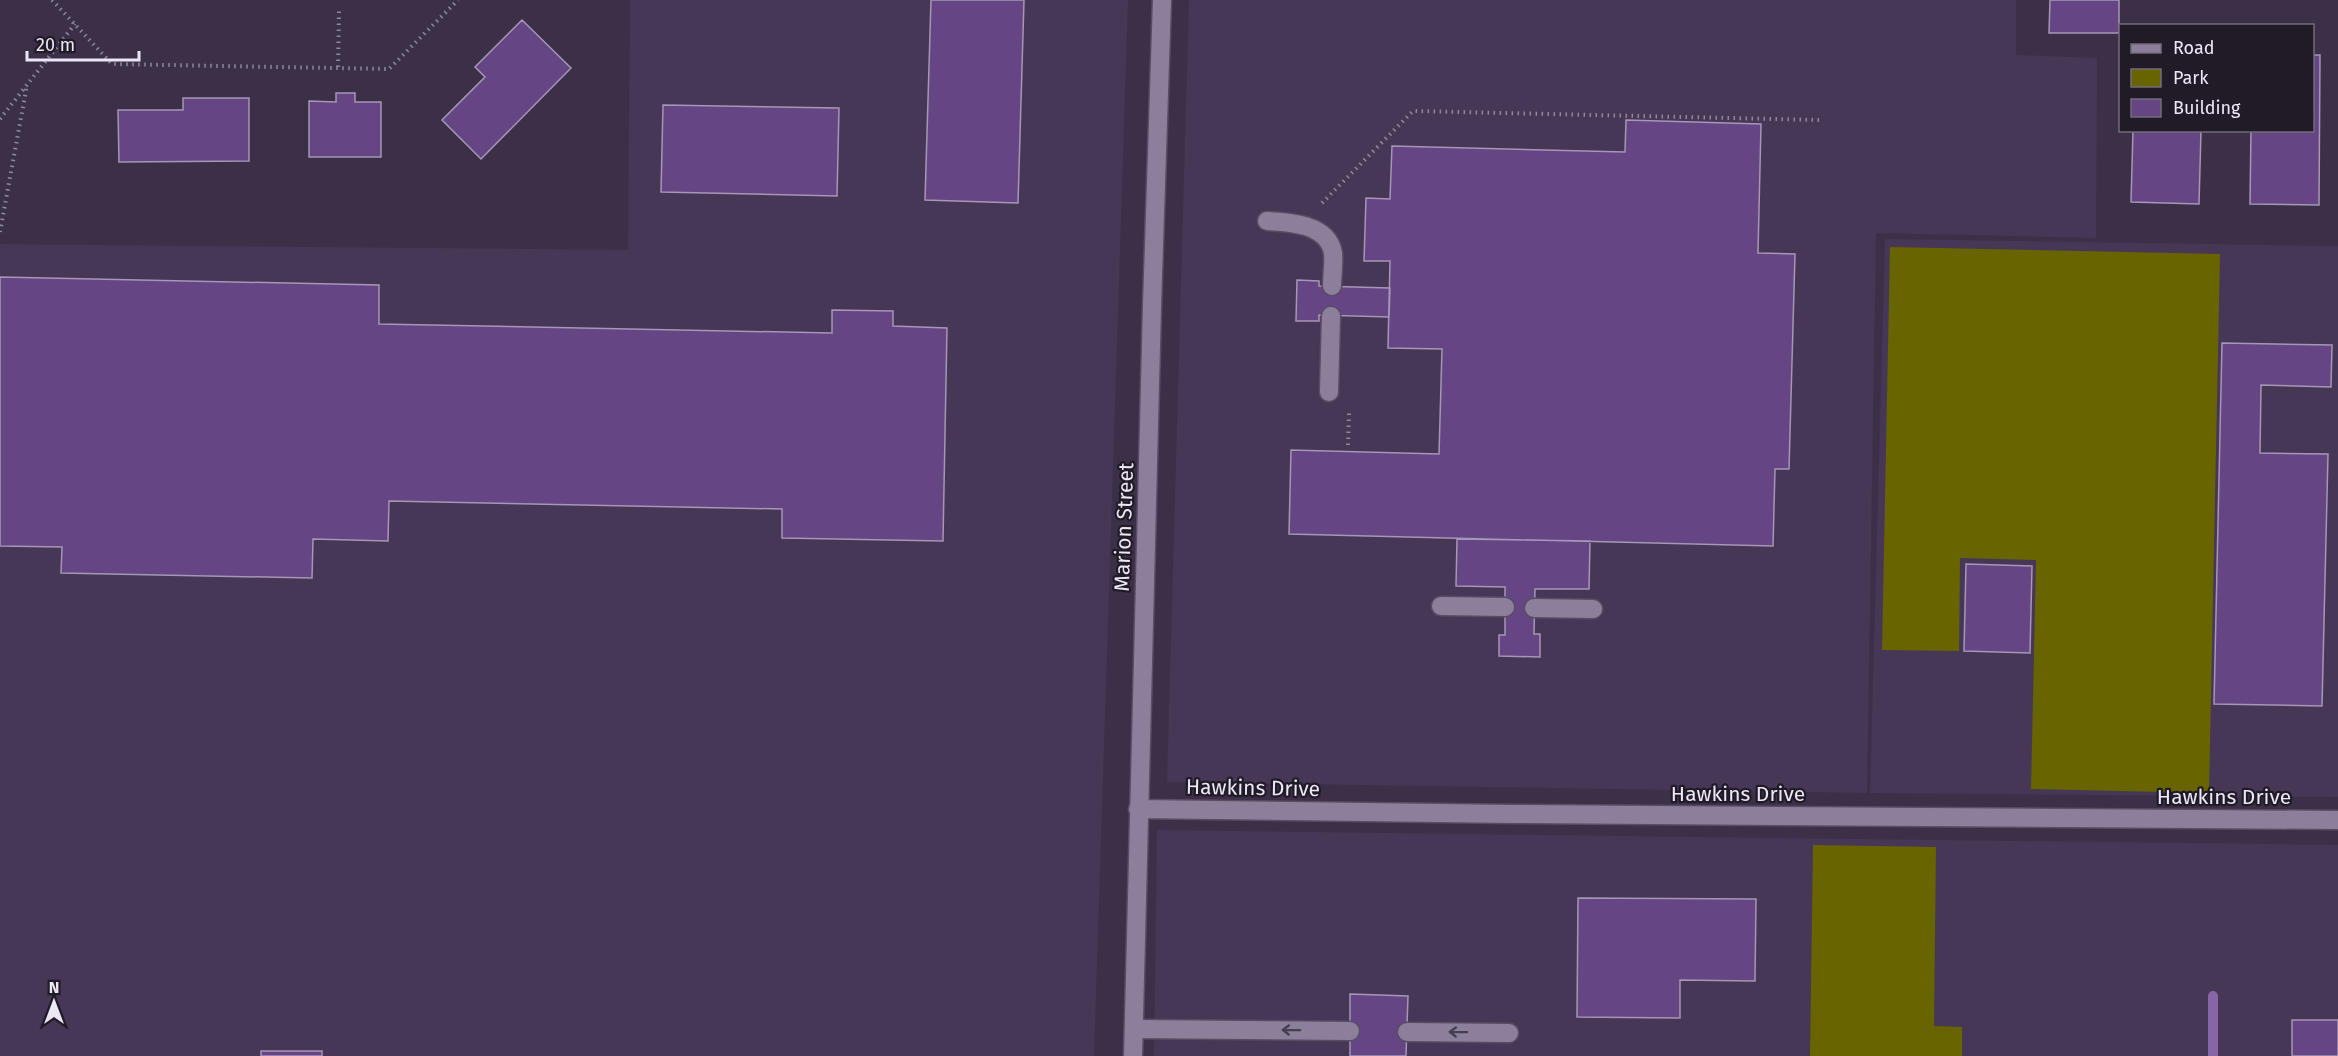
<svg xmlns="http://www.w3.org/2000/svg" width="2338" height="1056" viewBox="0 0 2338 1056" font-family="'Fira Sans',sans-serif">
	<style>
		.built { fill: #463756 }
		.green { fill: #686400 }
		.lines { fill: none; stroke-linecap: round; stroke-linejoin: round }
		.stream { stroke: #8766a8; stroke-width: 10 }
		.building { fill: #654584; stroke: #a597b5; stroke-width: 1.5 }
		.lane-casing { stroke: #584d62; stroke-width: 21 }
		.street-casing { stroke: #584d62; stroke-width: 21 }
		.path { stroke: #91889c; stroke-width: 4; stroke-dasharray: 1.5 4.5; stroke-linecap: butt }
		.lane { stroke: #8c7f9c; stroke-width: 18 }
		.street { stroke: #8c7f9c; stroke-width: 18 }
		.oneway { stroke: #463e4f }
		.labels { text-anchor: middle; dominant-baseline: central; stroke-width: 4.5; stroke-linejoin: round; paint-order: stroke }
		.street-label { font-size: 21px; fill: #ede6f6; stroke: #201b26 }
	</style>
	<rect width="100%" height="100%" fill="#3c3049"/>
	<path class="built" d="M630,0H1128L1094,1056H0V244L628,250Z
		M1189,0H2016V55L2097,58L2096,238L1876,233L1867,793L1167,782Z
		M1885,239L2338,246V797L1870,793Z
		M1157,830L2338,845V1056H1154Z"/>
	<path class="green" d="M1890,247L2220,254L2209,793L2031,789L2036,560L1960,558L1959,651L1882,650Z
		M1813,845L1936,847L1934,1026L1962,1027V1056H1810Z"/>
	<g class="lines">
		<path class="stream" d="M2213,1056V996"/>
	</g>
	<path class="building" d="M931,0H1024L1018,203L925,200Z
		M2050,0H2119V33H2049Z
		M522,20L571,68L481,159L442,120L485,77L475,67Z
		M2312,55H2320L2319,205L2250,204L2251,130H2312Z
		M336,93H355V102H381V157H309V101L336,102Z
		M183,98H249V161L119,162L118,110H183Z
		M663,105L839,108L837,196L661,192Z
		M1626,120L1761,124L1758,253L1795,254L1789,469H1775L1773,546L1289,534L1291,450L1439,454L1442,349L1388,348L1390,261H1364L1366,198L1390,199L1392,146L1625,152Z
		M2133,130H2201L2199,204L2131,202Z
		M0,277L379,285V324L832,333V310L893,311V326L947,328L943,541L782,538V509L389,501L388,541L313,539L312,578L61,573L62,547L0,546Z
		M1297,280L1319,281V286L1390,288L1389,317L1319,315V321H1296Z
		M2222,343L2332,345L2331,387L2261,385L2260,453L2328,454L2322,706L2214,704Z
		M1457,539L1590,541L1589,589H1535L1534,634H1540V657L1499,656V635H1505V587L1456,586Z
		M1966,564L2032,566L2030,653L1964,651Z
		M1578,898L1756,899L1755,981L1680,980V1018L1577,1017Z
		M1350,994L1408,996L1406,1056H1350Z
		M2292,1020H2338V1056H2292Z
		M261,1051H322V1056H261Z"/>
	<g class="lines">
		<g class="lane-casing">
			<path id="lane" d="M1267,221C1290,222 1328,224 1333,253C1334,264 1332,276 1332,286
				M1329,392L1331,316
				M1441,606L1505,607
				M1534,608L1593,609
				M1134,1029L1350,1031
				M1407,1032L1509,1033"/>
		</g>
		<g class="street-casing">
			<path id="street" d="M1138,809L1513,814L2338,820
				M1133,1056L1152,306L1162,0"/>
		</g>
		<path class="path" d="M52,0L112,64L389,69L458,0
			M338,67L339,11
			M0,119L75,24
			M1322,203L1413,111L1820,120
			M0,232L27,85
			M1348,445L1349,413"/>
		<use href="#lane" class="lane"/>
		<use href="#street" class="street"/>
	</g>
	<defs><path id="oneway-shaft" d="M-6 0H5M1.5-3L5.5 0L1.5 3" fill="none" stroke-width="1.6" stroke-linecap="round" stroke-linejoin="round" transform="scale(1.5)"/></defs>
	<g class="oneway">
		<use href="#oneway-shaft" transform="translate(1291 1030) rotate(-179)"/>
		<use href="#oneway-shaft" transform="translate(1458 1032) rotate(-179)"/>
	</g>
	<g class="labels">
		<g class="street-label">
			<text transform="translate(1124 527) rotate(-88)">Marion Street</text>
			<text transform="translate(1253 788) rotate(1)">Hawkins Drive</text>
			<text x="1738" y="794">Hawkins Drive</text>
			<text x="2224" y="797">Hawkins Drive</text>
		</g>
	</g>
	<rect x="2119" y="24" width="195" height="108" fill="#201b26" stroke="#726c79" stroke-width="1.5"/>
	<rect x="2131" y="44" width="30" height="9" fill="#8c7f9c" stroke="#726c79" stroke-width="1.5"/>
	<text x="2173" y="54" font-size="18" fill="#ede6f6">Road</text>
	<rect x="2131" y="69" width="30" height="18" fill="#686400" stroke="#726c79" stroke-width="1.5"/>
	<text x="2173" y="84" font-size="18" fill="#ede6f6">Park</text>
	<rect x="2131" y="99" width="30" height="18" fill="#654584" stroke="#726c79" stroke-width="1.5"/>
	<text x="2173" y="114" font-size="18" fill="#ede6f6">Building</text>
	<g transform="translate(54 1002)" stroke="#201b26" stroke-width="4.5" paint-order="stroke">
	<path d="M0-4.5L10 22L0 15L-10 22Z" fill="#ede6f6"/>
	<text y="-9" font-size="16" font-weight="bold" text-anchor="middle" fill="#ede6f6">N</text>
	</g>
	<path d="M27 51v9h112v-9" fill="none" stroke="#ede6f6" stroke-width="3"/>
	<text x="36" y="51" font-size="18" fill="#ede6f6" stroke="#201b26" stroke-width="4.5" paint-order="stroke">20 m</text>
</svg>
